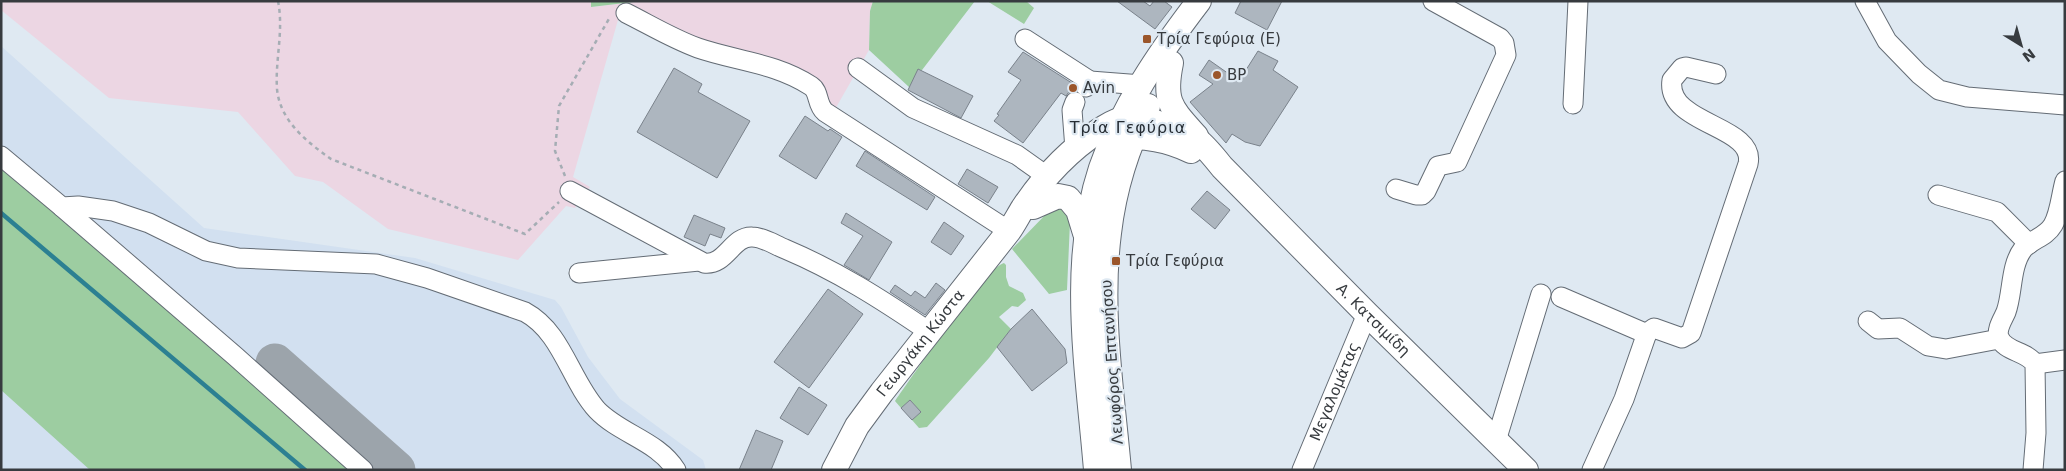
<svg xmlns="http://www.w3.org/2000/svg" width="2066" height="471" viewBox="0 0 2066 471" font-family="'DejaVu Sans',sans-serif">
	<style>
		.industrial { fill: #ecd6e3 }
		.built { fill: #d2e0f0 }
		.green { fill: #9dcda1 }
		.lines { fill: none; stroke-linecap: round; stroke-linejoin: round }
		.stream { stroke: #2c8092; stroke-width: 4.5 }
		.taxiway { stroke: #9ca4ab; stroke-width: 39 }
		.building { fill: #adb6bf; stroke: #7a828b }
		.minor-casing { stroke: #646c75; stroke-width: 21 }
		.major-casing { stroke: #646c75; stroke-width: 26 }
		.path { stroke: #a5adb4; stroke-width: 2.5; stroke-dasharray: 4 4; stroke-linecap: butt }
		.minor { stroke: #fff; stroke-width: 19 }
		.major { stroke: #fff; stroke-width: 24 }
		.poi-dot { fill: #9b562b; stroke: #dfe9f2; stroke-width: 2 }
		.labels { text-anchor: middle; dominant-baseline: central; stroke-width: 4.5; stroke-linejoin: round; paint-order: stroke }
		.poi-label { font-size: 15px; fill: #373b3f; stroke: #dfe9f2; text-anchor: start }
		.street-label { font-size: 15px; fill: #373b3f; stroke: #dfe9f2 }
		.neighbourhood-label { font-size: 16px; letter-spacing: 1px; fill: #262d34; stroke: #dfe9f2 }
	</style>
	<rect width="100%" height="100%" fill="#dfe9f2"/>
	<path class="industrial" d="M1,1H591L592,7L642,1H873L870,11L869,50L834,111L821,91L697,43L639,15L618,20L573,177L590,187L575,208L566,206L518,260L388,229L323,182L295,176L238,112L109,98L1,10Z"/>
	<path class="built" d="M1,46L204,228L415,258L555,300L561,307L588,357L620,399L703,460L706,470H1Z"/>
	<path class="green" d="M591,1H642L591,7Z
		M873,1H975L909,87L869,50L870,11Z
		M987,1H1026L1034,8L1024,24Z
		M1,164L57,210L350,470H90L1,390Z
		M1064,207L1070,222L1067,290L1049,294L1012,249L1050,210Z
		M1004,263L1006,265V277L1009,286L1023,293L1026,300L1018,307L1012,306L999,317L1011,329L989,358L927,427L919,428L912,420L921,412L910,400L901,408L895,401C910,380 986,267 1004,263Z"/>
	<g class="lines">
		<path class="stream" d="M1,213L305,470"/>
		<path class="taxiway" d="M275,363L396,470"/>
	</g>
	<path class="building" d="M1117,1H1143L1150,6L1154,1H1164L1172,7L1155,29Z
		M1241,1H1282L1267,30L1235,13Z
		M1258,51L1278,61L1273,70L1298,87L1260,146L1245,142L1232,134L1226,143L1190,102L1213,84L1199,75L1209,60L1239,81Z
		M1023,52L1075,85L1076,91L1068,93L1066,96L1061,93L1023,143L994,121L999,115L997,114L1021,80L1008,72Z
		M674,68L702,84L698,92L750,121L717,178L637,132Z
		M918,69L973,96L961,118L908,90Z
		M805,116L828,131L830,129L842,137L816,179L779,156Z
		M865,151L935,197L927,210L856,166Z
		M967,169L998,187L988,203L958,184Z
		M1207,191L1230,210L1215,229L1191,209Z
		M846,213L892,242L869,280L844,265L863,236L841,223Z
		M694,215L725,228L721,238L710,234L705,246L684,237Z
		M944,222L964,236L951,255L931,242Z
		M936,283L945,290L925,315L890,292L895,285L911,296L915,291L925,298Z
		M828,289L863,314L809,388L774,362Z
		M1032,309L1065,349L1067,363L1032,391L997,347L1011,329Z
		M799,387L827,405L808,435L780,418Z
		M910,400L921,412L912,420L901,408Z
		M756,430L783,441L771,470H739Z"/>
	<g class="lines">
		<g class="minor-casing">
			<g id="minor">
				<path d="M1865,1L1887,41L1919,74L1939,90L1967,97L2065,105"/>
				<path d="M626,13C650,25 673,39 698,48C736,61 776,63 811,86C820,92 816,104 825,112L1009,231"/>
				<path d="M1025,39L1090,81"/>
				<path d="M858,68L913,108L1017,155L1048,177"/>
				<path d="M1086,87L1090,81L1142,85"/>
				<path d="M1573,104L1578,1"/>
				<path d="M1075,149L1072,110L1075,102"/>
				<path d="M1,156L62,207L78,206L113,211L149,223L206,251L238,258L376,264L427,278L525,312C562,332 570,380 597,410C620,434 658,441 676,470"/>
				<path d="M1396,189L1416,195H1422L1426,191L1438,166L1457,162L1506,55L1504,43L1500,38L1433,1"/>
				<path d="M570,191L704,263C726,266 732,236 752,237C763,237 775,245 785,249C837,271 881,299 928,331"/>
				<path d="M1938,195L1997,212L2029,244"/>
				<path d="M62,207L235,356L363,470"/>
				<path d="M579,273L699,261"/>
				<path d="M1561,297L1647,334"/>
				<path d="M1868,321L1878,329L1900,328L1928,346L1946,349L1999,339"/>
				<path d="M2035,364L2065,360"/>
				<path d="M1496,441L1541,294"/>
				<path id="s1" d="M1302,470L1367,314"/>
				<path d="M1592,470L1624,399L1647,333L1654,328L1682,338L1691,333L1748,164C1757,125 1665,125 1672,80L1682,68L1686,67L1716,74"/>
				<path d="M2033,470L2036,433L2035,364C2027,351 2004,352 1999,337C1996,329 2003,319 2006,312C2013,293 2010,266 2023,249C2032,239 2046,237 2053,225C2060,213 2061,195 2065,181"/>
			</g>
		</g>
		<g class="major-casing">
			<g id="major">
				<path d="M1171,63C1163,102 1171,108 1196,136"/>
				<path d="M1119,139C1142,134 1171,141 1191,151"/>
				<path d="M1033,207L1058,196L1068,198L1078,210L1085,233"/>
				<path id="s2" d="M834,470L857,426L882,392L1009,231C1014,224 1018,216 1023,208C1043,178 1069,150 1100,130C1107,126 1115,120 1124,119C1136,116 1150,120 1161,124C1196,136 1199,138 1222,167L1367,314L1526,470"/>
				<path d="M1096,470C1088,372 1069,264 1101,168C1122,107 1160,52 1199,1"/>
				<path d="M1119,470C1112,392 1099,311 1109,233C1114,190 1128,145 1148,106"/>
			</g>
		</g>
		<path class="path" d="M278,1C284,31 275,59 277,89C280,121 307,142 331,159L525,234L559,202
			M565,176L555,151L559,106L610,17"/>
		<use href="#minor" class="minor"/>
		<use href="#major" class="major"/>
	</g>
	<g class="poi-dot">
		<rect x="1142" y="34" width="10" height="10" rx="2.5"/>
		<circle cx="1217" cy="75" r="5"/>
		<circle cx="1073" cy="88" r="5"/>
		<rect x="1111" y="256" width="10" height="10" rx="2.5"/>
	</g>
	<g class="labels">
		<g class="poi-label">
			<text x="1157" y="39">Τρία Γεφύρια (E)</text>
			<text x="1227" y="75">BP</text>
			<text x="1083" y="88">Avin</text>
			<text x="1126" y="261">Τρία Γεφύρια</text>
		</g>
		<g class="street-label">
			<text stroke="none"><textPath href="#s2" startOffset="790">Α. Κατσιμίδη</textPath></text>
			<text stroke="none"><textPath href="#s2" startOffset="154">Γεωργάκη Κώστα</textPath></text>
			<text transform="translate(1112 362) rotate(-94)">Λεωφόρος Επτανήσου</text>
			<text stroke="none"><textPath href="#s1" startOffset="85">Μεγαλομάτας</textPath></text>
		</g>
		<g class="neighbourhood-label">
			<text x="1128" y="127">Τρία Γεφύρια</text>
		</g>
	</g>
	<rect width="2066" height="471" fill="none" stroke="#373b3f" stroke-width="5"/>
	<g transform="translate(2021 45) rotate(143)" stroke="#dfe9f2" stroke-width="4" paint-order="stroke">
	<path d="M0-4L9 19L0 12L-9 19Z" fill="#373b3f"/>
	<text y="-8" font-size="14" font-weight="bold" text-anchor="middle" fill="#373b3f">N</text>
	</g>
</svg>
